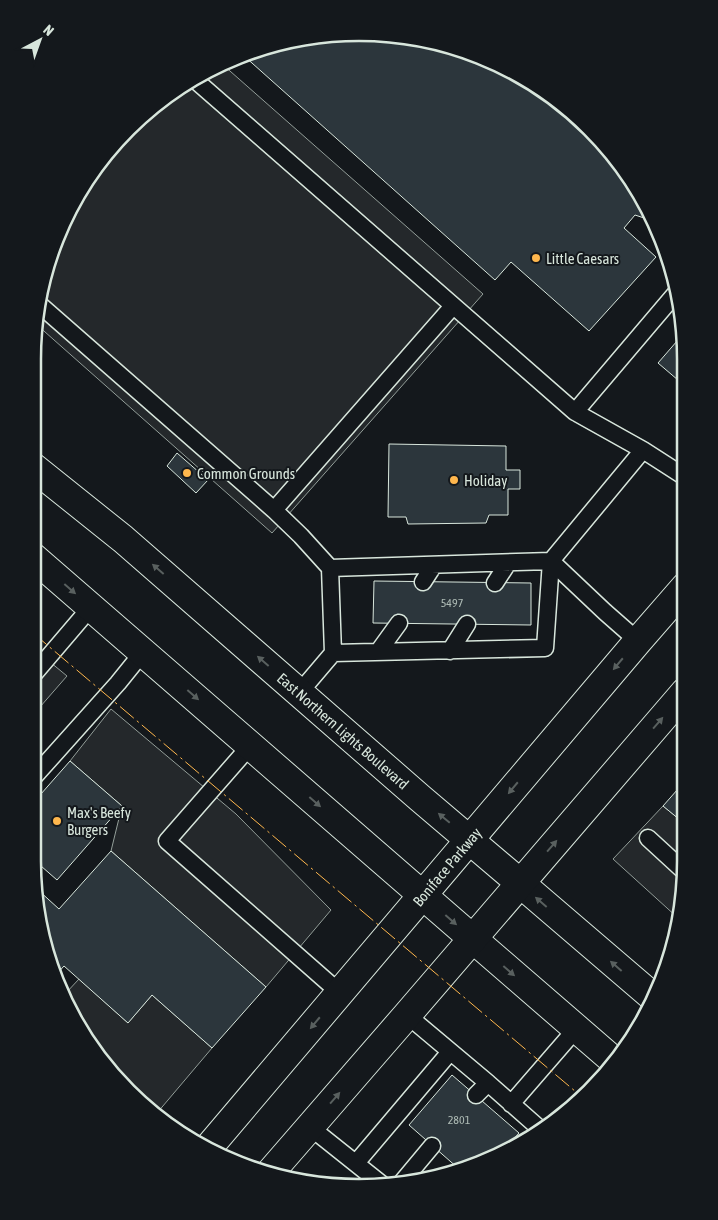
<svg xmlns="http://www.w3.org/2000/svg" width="718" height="1220" viewBox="0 0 718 1220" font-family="'Asap Condensed',sans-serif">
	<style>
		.parking { fill: #24282b; stroke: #939e99 }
		.building { fill: #2c363c; stroke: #d8e6dc }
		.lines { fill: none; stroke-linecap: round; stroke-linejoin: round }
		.lane-casing { stroke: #d8e6dc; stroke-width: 19 }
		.secondary-casing { stroke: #d8e6dc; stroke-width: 30 }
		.primary-casing { stroke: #d8e6dc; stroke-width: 30 }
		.lane { stroke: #14181c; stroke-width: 16 }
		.secondary { stroke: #14181c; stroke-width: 28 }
		.primary { stroke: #14181c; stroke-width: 28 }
		.power { stroke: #ffb74d; stroke-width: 1; stroke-dasharray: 18 4 2.5 4; stroke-linecap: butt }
		.oneway { fill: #59605f }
		.poi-dot { fill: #ffb74d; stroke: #14181c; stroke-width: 2 }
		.labels { text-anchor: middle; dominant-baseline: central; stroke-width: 4; stroke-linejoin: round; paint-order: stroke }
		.number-label { font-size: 12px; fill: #adbab4 }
		.poi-label { font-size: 15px; fill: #d8e6dc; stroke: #14181c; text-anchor: start }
		.street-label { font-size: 15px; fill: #d8e6dc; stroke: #14181c }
		.rim { fill: none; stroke: #d8e6dc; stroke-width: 2.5 }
	</style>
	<rect width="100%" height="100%" fill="#14181c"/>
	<path class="parking" d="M222,64L483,294L272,533L36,324L50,254L87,178L128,128L177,88Z
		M33,648L67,676L33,715Z
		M111,709L236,814L331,910L266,987L111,851L122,806L70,761Z
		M663,806L685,824V883L678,918L613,859Z
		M79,979L128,1023L152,995L212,1048L157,1113L100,1060L65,994Z"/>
	<path class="building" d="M359,33L422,39L484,57L540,87L590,128L642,196L653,221L635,215L624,228L656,257L589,331L511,262L495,280L243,55L295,39Z
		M684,333L685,337V386L658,363Z
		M389,444L506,446V470H520V489H508V515H489L486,523L408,524L406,517H388Z
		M177,453L208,480L196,493L167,466Z
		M374,581L531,583V625L373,623Z
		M70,761L122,806L57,880L33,859V803Z
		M685,781V824L663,806Z
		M111,851L266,987L212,1048L152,995L128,1023L64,966L55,976L50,966L37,889L59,909Z
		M452,1075L519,1133L504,1150L484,1163L459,1169L409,1125Z"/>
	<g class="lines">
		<g class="lane-casing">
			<path id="lane" d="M194,79L575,412L643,450L685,477
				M40,305L274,510L453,306
				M575,412L676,293
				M274,510L301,536L330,568L333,653L299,693
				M330,568L551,561L605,612L638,641
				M423,582L434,565
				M495,583L508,563
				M450,651L467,624
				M378,652L399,623
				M333,653L545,648L551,561L643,450
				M33,675L91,607
				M250,746L167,841L340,993
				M33,778L118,683L143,652
				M648,838L685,872
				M407,1015L488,1083L539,1128
				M476,1095L488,1083
				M511,1104L576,1029
				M310,1127L384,1186
				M356,1163L450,1052
				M402,1182L432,1146"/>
		</g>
		<g class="secondary-casing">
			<path id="secondary" d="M520,883L653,997
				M473,939L614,1061"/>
		</g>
		<g class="primary-casing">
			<path id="primary" d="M33,467L123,539L420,798L520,883
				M33,557L473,939
				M209,1147L638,641L685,587
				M269,1174L407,1015L685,692"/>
		</g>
		<use href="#lane" class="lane"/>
		<use href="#secondary" class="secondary"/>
		<use href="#primary" class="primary"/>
		<path class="power" d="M33,633L582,1097"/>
	</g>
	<defs><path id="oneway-solid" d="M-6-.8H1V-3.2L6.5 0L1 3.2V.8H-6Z" transform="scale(1.25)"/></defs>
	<g class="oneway">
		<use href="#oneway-solid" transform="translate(158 569) rotate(-139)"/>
		<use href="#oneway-solid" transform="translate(70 589) rotate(41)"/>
		<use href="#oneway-solid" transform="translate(263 661) rotate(-139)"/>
		<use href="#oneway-solid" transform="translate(618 664) rotate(130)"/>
		<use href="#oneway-solid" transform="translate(193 695) rotate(41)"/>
		<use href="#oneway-solid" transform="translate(658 723) rotate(-49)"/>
		<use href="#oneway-solid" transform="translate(513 788) rotate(130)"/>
		<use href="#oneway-solid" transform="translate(315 802) rotate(41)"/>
		<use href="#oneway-solid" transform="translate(444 818) rotate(-140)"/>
		<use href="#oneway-solid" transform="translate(552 846) rotate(-49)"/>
		<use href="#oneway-solid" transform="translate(541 902) rotate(-139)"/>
		<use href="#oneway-solid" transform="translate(451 920) rotate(41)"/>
		<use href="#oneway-solid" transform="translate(616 966) rotate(-139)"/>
		<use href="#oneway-solid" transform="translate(509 971) rotate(41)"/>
		<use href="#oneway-solid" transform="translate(315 1023) rotate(130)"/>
		<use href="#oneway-solid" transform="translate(335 1098) rotate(-49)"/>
	</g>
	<g class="poi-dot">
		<circle cx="536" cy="258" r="5"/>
		<circle cx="187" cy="473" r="5"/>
		<circle cx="454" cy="480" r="5"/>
		<circle cx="57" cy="821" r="5"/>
	</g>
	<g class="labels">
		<g class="number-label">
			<text x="452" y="603">5497</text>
			<text x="459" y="1120">2801</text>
		</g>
		<g class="poi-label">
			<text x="546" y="258">Little Caesars</text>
			<text x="197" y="473">Common Grounds</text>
			<text x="464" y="480">Holiday</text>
			<text x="67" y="812">Max's Beefy<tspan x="67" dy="17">Burgers</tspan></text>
		</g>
		<g class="street-label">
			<text transform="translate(343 731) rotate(41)">East Northern Lights Boulevard</text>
			<text transform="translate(447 867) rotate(-50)">Boniface Parkway</text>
		</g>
	</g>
	<path d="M0 0H718V1220H0ZM359 41H359A318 318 0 0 1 677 359V861A318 318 0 0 1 359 1179H359A318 318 0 0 1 41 861V359A318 318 0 0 1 359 41Z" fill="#14181c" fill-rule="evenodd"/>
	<path class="rim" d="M359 41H359A318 318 0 0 1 677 359V861A318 318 0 0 1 359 1179H359A318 318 0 0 1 41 861V359A318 318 0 0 1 359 41Z"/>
	<g transform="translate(40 40) rotate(41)" stroke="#14181c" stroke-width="4" paint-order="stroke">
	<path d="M0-4L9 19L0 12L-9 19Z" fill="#d8e6dc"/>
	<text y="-8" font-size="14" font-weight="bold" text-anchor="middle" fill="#d8e6dc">N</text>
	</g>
</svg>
